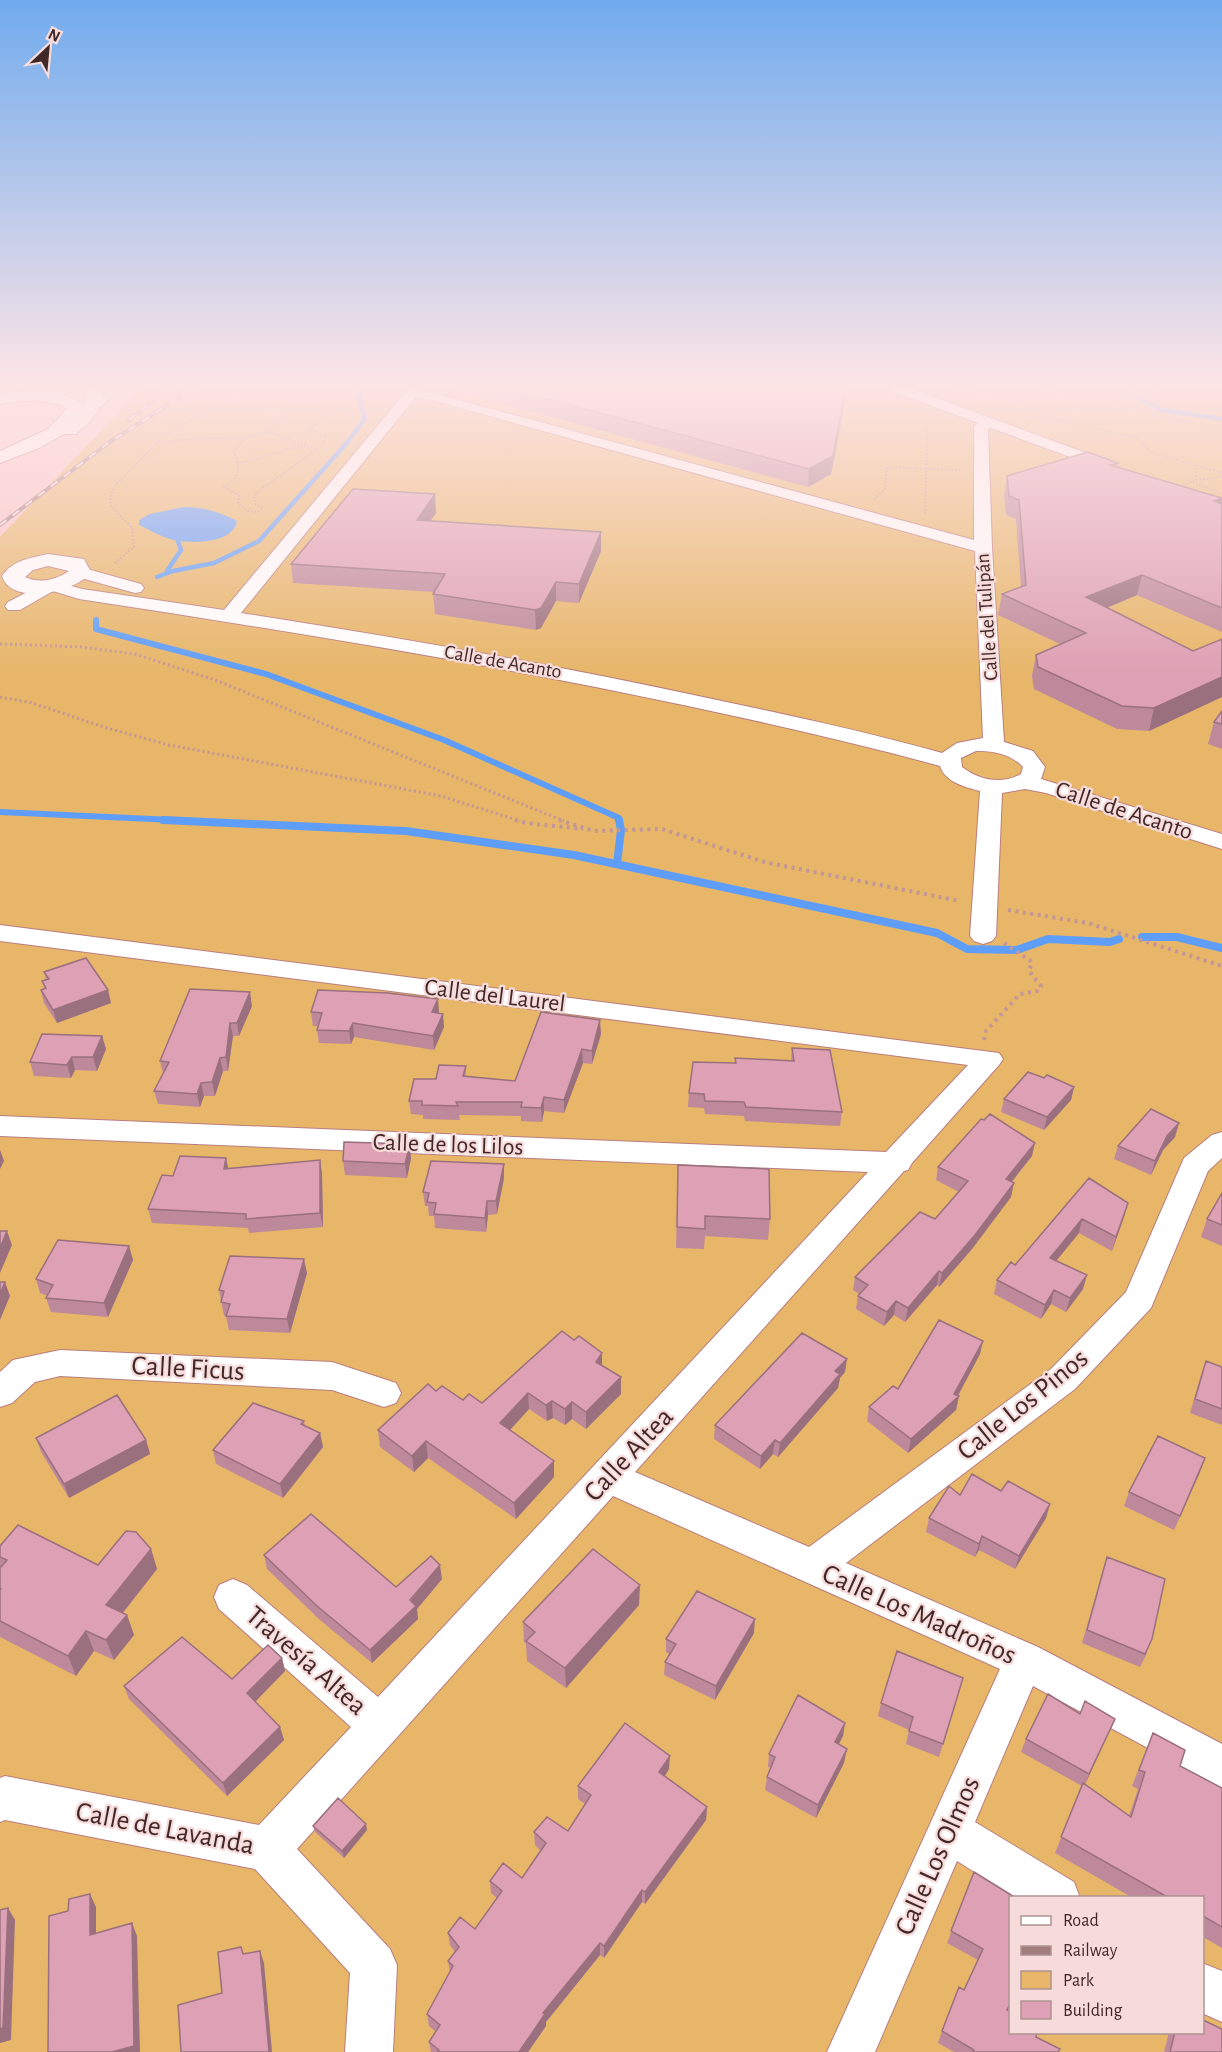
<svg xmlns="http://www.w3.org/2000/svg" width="1222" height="2052" viewBox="0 0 1222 2052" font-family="'Alegreya Sans',sans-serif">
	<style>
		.green { fill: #e7b669; fill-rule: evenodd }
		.water { fill: #5f9ef8 }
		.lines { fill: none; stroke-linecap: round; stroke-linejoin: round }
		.stream-far2 { stroke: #5f9ef8; stroke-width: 4.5 }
		.stream-far1 { stroke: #5f9ef8; stroke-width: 6 }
		.stream { stroke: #5f9ef8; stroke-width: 8 }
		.service-casing { stroke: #ba7d7f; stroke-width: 2 }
		.minor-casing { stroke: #ba7d7f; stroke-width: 2 }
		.tertiary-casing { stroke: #ba7d7f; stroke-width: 2 }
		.path-far2 { stroke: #c39697; stroke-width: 2; stroke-dasharray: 1.5 2; stroke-linecap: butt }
		.path-far1 { stroke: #c39697; stroke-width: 3; stroke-dasharray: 2 3; stroke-linecap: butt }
		.path { stroke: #c39697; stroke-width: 4; stroke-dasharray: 3 4.5; stroke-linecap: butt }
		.service { fill: #fff; fill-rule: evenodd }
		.minor { fill: #fff; fill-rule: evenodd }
		.tertiary { fill: #fff; fill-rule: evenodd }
		.rail-casing { stroke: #a37c7c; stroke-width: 4 }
		.rail { stroke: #f7dbdb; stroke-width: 2; stroke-dasharray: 8; stroke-linecap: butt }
		.wall { fill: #be8a9b }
		.shaded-wall { fill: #9b707e }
		.building { fill: #dda0b4; stroke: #9b707e; stroke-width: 1.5 }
		.labels { text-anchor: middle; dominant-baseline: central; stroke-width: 4.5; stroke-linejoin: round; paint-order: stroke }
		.far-street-label { font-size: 20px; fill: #412828; stroke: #f7dbdb }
		.street-label { font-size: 24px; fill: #412828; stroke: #f7dbdb }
		.near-street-label { font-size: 28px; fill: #412828; stroke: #f7dbdb }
	</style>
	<rect width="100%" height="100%" fill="#fbc6c7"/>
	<path class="green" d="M142,388H1222V2052H0V537ZM1010,1898H1202V2032H1010Z"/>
	<path class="water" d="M184,507C204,507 220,512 237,521C233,545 187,544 170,539C159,536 149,529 139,525V520L150,514Z"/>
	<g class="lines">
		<path class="stream-far2" d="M1129,393L1162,410L1222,419
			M167,571L181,550L178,541
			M157,577L173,571L214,563L259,541L345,445L365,419L357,388"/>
		<path class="stream-far1" d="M96,620V629L266,674L444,740L619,818L620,821
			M0,812L195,821"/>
		<path class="stream" d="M163,820L406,831L574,855L937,933L967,949L1017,950L1048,939L1110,942L1119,939
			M617,864L621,830L619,820
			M1142,937H1177L1222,948"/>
		<g class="service-casing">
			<path id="service" d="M114,388H121L92,415H86V411Z"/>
		</g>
		<g class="minor-casing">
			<path id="minor" d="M409,388H423L422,390L974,540V427L978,423L892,391L890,388H909L1116,464L1119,467L1116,470H1106L991,428L988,429L992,548L1004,742L1033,751L1045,767L1041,779L1222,834V849L1046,793L1025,789L1002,793L996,936L992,941L983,944L974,941L970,936L980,791C965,787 945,782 940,766C857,743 772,724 688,706C486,663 283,630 79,599L53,591L20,610H8L5,606L8,602L51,580L82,589L224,610ZM415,398L428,399L975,551L983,738L957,743L942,753C863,731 783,714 703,697C550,664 396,637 241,613ZM976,751C992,750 1013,755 1023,767L1021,774C1001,785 979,780 962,767L961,758Z
				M80,567L141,584L144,588L141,592L135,593L74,576L71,572L74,568Z
				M0,925L999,1053L1003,1059L999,1065L912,1163L908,1170L904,1171L635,1472L809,1547L1051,1369L1126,1292L1184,1158L1212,1135L1222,1132V1158L1208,1171L1151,1308L1075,1389L846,1563L1038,1647L1222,1744V1788L1033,1686L975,1822L1074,1882L1080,1898H1016L957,1861L875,2052H827L1000,1669L613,1496L297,1849L390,1949L397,1965L393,2052H345L350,1973L255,1869L5,1820L0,1822V1778L5,1776L259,1825L351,1727L219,1609L214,1597L219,1585L233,1579L247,1585L378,1697L868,1172L0,1136V1116L886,1152L968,1065L0,941Z
				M60,1350L332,1362L396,1383L401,1393L396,1403L384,1407L332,1390L60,1376L35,1382L12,1403L0,1407V1372L13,1360Z
				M1202,1963L1222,1971V2022L1202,2013Z"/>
		</g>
		<g class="tertiary-casing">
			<path id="tertiary" d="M86,388H102C106,408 90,422 76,434H64L39,448L0,463V451L48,429L67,409C48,397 22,401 0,404V394C28,390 60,387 84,405Z
				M48,554L84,559L91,572C76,593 11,606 2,576C13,560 30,558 48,554ZM48,566L69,571C56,580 39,584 25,577L33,570Z"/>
		</g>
		<path class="path-far2" d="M1035,388L1066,395L1118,402
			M957,390L1005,397L1031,405L1045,417L1135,437L1151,452L1222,473
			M244,397L309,400L313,407L327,417V420L309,428L326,437L324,444L259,491L254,496L255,504L263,508L258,512L248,511L238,504L239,495L224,487C241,474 240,472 234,452L244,439L267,432L285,416L281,410L241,405L240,400Z
			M1116,404L1160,388
			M285,415L290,405L297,400
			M1035,419L1066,410L1114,405L1222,429
			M268,432L319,450
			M158,442L211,438L244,439
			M236,463C260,461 281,448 305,447
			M1196,480L1222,477
			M1193,482L1222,494
			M1180,487L1196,480V465
			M874,499L885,489L887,467L961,470
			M925,514L928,416
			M115,563L134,547L132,528L111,506L110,498L115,486L164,436L247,388"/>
		<path class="path-far1" d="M0,644L81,647L135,654L215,680L564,821
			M0,697L32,703L107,728L169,745L441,796L520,821"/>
		<path class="path" d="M515,820L526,823L583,829
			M559,820L594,831L662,829L764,862L960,901
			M1008,910L1088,923L1222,966
			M984,1040L986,1031L1020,994L1037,991L1041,986L1029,971L1032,962L1004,943"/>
		<use href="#service" class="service"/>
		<use href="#minor" class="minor"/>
		<use href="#tertiary" class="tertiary"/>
		<g class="rail-casing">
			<path id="rail" d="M129,420L169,388
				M0,525L107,444L194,388"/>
		</g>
		<use href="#rail" class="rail"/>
	</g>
	<path class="wall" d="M446,388H836L845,390L844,407L831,474L808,487Z
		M1118,463L1117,467L1222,498V632L1137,595L1107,608L1193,651L1222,639V697L1149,731L1117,729L1034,689L1032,676L1036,655L1060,644L998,615L1002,594L1021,587L1016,519L1006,515L1004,495L1007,476Z
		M436,513L430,521L601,551L579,603L556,601L541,628L536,630L435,614L433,594L434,592L293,583L291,564Z
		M1222,711V749L1208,744L1214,722Z
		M44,972L111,1003L57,1023L44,1003L41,990L44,988L42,981L46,980Z
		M252,1006L239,1036H233L228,1071H223L215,1096H204L200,1107L158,1104L154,1091L163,1073L160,1061Z
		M311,1012H439L444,1027L434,1050L354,1037L351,1044L319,1043L317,1030L318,1026H313Z
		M601,1034L592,1064L583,1063L564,1113L544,1111L542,1122L521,1121V1116L459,1115L460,1120L423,1119V1115L411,1114L409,1101L436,1079L466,1066V1076L515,1081Z
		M102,1036L106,1049L97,1071L75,1070L71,1078L34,1076L30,1062Z
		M792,1048L842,1112L840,1126L745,1121L744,1116L705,1114L704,1108L688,1107L689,1093L735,1063V1058L791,1061Z
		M1044,1078L1074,1087L1071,1100L1044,1130L1001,1112L1004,1099Z
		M1179,1123L1175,1137L1163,1150L1151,1175L1114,1159L1118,1146Z
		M1032,1156L1012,1182L1011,1197L972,1249L939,1287L937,1285L905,1322L894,1315L884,1326L856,1309L858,1296L859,1294L853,1290L855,1277L935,1219L959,1192L936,1180L938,1167Z
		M226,1158L228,1168L320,1160L322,1174L323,1227L249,1233L248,1228L152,1223L148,1209Z
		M411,1158L407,1178L345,1175L343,1161Z
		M678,1165L770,1219L768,1240L705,1236L704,1249L676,1248Z
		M504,1178L497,1214L488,1215L486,1232L435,1228L434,1216H429L428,1206H425L423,1192Z
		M1089,1178L1124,1217L1112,1251L1079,1233L1056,1261L1083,1289L1066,1312L1051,1304L1041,1319L994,1294L997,1280L1015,1265Z
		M1222,1193V1246L1201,1237L1207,1219Z
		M129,1246L133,1260L108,1317L51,1312L46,1298L48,1296L40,1293L36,1279Z
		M307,1273L290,1333L229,1330L226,1316H224L219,1290Z
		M574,1340L602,1353V1366L621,1377V1394L586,1429L572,1419L565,1425L553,1418L547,1421L529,1409L510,1430L554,1461V1477L516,1519L428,1458L414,1472L380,1447L378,1430L436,1391L463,1400L482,1403Z
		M980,1354L958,1396H959L956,1410L908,1453L867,1421L869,1407L898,1389Z
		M1206,1361L1222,1367V1425L1190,1413L1201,1375Z
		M845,1372L840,1378L838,1388L778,1457L773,1454L760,1469L714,1439L715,1425Z
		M304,1421L305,1426L320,1433L323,1447L283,1498L216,1464L213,1450Z
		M36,1438L146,1440L150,1454L69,1498L41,1452Z
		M1200,1472L1174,1530L1124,1506L1129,1492Z
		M960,1495L1046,1518L1015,1569L979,1550L975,1557L926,1532L929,1518Z
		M0,1546L98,1565L151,1549L157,1569L123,1613L127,1615L134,1635L114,1660L94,1651L76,1676L0,1637Z
		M264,1555L396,1587L442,1579L417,1609L418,1619L372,1663L320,1620L267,1569Z
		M1107,1557L1147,1653L1140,1667L1082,1643Z
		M639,1605L566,1688L527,1661L526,1644L524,1642L523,1622Z
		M754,1633L715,1700L664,1675L665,1662L669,1654L666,1652V1639Z
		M282,1658L285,1671L255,1702L280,1727L284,1740L227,1796L129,1699L124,1686L232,1679Z
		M959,1692L939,1757L906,1744L909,1730L878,1716L881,1703Z
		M1080,1714L1115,1719L1085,1784L1129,1816L1138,1789L1132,1786L1153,1733L1180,1766L1222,1788V1948L1203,1937V1898H1133L1055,1853L1082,1786L1021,1752L1026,1739Z
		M845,1723L843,1736L839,1744L844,1763L816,1818L765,1790L767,1777L771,1768L768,1767L769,1754Z
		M669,1769L665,1776L707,1807L706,1820L645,1904L642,1902L604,1958L600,1955L546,2022V2026L528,2052H431L429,2042L436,2032L429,2026L427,2014L450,1972L448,1961L455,1952L450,1945L448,1933L475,1929L497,1898L491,1893L490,1881L522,1878L541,1851L535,1845L534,1832L568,1831L585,1804L578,1799V1786Z
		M313,1826L367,1830L344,1858L315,1832Z
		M974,1872L1007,2010L1036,2037L1058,2052H954L938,2043L942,2031L964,1990L978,1960L947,1943Z
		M1169,2032H1203L1222,2052H1164Z"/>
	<path class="shaded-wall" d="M845,390L844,407L831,474L808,487L809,469Z
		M435,494L436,513L418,539L417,520Z
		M1222,498V503L1218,517L1214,501Z
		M601,532V551L579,603V584Z
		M1142,575L1137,595L1082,618L1086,597Z
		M556,582V601L541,628L536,630L535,610Z
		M1222,677V697L1149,731L1154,708Z
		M108,990L111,1003L57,1023L53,1010Z
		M250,992L252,1006L239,1036L237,1023Z
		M438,999L439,1012L433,1025L432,1012Z
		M443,1014L444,1027L434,1050L433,1036Z
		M600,1020L601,1034L592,1064V1051Z
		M230,1023L233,1036L228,1071L226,1057Z
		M353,1023L354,1037L351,1044L349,1031Z
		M102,1036L106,1049L97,1071L93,1057Z
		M582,1049L583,1063L564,1113V1100Z
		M72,1057L75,1070L71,1078L67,1065Z
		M220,1058L223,1071L215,1096L212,1082Z
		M201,1083L204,1096L200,1107L197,1094Z
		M1074,1087L1071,1100L1044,1130L1047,1117Z
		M544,1097V1111L542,1122L541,1108Z
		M1179,1123L1175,1137L1163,1150L1151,1175L1155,1161L1167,1136Z
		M1035,1143L1032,1156L1003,1192L1006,1179Z
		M410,1144L411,1158L407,1178L405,1164Z
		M0,1150L4,1161L0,1169Z
		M226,1158L229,1172L224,1169Z
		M320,1160L322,1174L323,1227L320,1213Z
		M504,1164V1178L497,1214L496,1201Z
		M1014,1183L1011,1197L972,1249L939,1287L942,1273Z
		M487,1201L488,1215L486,1232L485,1218Z
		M1128,1203L1124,1217L1112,1251L1116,1237Z
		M1082,1219L1079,1233L1047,1272L1050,1258Z
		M7,1231L12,1245L0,1273V1248Z
		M129,1246L133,1260L108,1317L104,1303Z
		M304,1259L307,1273L290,1333L287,1319Z
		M939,1271L937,1285L905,1322L908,1308Z
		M1087,1275L1083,1289L1066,1312L1070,1298Z
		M5,1282L10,1296L0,1320V1294Z
		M1054,1290L1051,1304L1041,1319L1045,1305Z
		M896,1301L894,1315L884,1326L887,1312Z
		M983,1341L980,1354L956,1399L959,1396L956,1410L908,1453L911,1439L954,1394Z
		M602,1353V1370L596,1362Z
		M847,1359L845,1372L840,1378L838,1388L778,1457L780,1443L835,1371Z
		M621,1377V1394L586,1429V1412Z
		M528,1393L529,1409L502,1439L500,1423Z
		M552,1401L553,1418L547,1421L546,1405Z
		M572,1402V1419L565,1425V1409Z
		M320,1433L323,1447L283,1498L280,1484Z
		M146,1440L150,1454L69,1498L64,1484Z
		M775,1440L773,1454L760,1469L761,1456Z
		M426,1441L428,1458L414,1472L412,1456Z
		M1205,1458L1200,1472L1174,1530L1180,1516Z
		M554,1461V1477L516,1519L514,1503Z
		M1050,1504L1046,1518L1015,1569L1019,1556Z
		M982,1536L979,1550L975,1557L979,1544Z
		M151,1549L157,1569L113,1625L106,1605Z
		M440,1565L442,1579L417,1609L418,1619L372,1663L370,1650Z
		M640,1585L639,1605L566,1688L565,1668Z
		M127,1615L134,1635L114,1660L106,1640Z
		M755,1619L754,1633L715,1700L716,1686Z
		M86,1631L94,1651L76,1676L68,1656Z
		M282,1658L285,1671L251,1706L247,1693Z
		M1115,1719L1109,1732L1084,1787L1089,1774Z
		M845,1723L843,1736L833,1755L835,1742Z
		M280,1727L284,1740L227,1796L223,1783Z
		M847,1749L844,1763L816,1818L818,1805Z
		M670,1756L669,1769L659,1785V1772Z
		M707,1807L706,1820L645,1904V1892Z
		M366,1824L367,1830L344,1858L342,1851Z
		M642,1890V1902L604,1958V1946Z
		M90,1894L96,1907V1948L90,1935Z
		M8,1908L15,1920L11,2040L0,2043V2029Z
		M132,1923L137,1936L140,2052H112Z
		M600,1943V1955L546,2022V2026L528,2052H519L543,2013Z
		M260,1951L264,1963L272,2052H269Z"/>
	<path class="building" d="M507,388H836L845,390L833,456L809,469Z
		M1088,452L1118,463L1110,465L1222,498L1214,501L1222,504V608L1142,575L1086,597L1193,651L1222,639V677L1154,708L1122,706L1038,667L1036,655L1086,633L1002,594L1026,585L1019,500L1009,496L1007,476Z
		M353,489L435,494L417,520L601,532L579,584L556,582L541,608L535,610L433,594L445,574L291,564Z
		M1222,711V724L1214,722Z
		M86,958L108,990L53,1010L41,990L46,988L42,981L49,979L44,972Z
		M190,989L250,992L237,1023H230L226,1057L220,1058L212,1082L201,1083L197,1094L154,1091L169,1062L160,1061Z
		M318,990L388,993L438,999L432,1012L443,1014L433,1036L353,1023L349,1031L317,1030L322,1013L311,1012Z
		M541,1012L600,1020L592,1051L582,1049L564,1100L544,1097L541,1108L521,1107L522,1102H456L458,1106L422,1105V1101H409L414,1079H436L439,1065L466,1066L463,1076L515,1081Z
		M42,1034L102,1036L93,1057H72L67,1065L30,1062Z
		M792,1048L830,1050L842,1112L746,1107L744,1102L705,1101L704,1094L689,1093L693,1062L736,1063L735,1058L794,1061Z
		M1028,1072L1044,1078L1047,1075L1074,1087L1047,1117L1004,1099Z
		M1151,1109L1179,1123L1167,1136L1155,1161L1118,1146Z
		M990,1114L1035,1143L1006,1179L1014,1183L975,1235L942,1273L939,1271L908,1308L896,1301L887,1312L858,1296L868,1285L855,1277L920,1212L935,1219L968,1181L938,1167L981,1119L984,1120Z
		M344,1142L410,1144L405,1164L343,1161Z
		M180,1156L226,1158L224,1169L320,1160V1213L246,1219V1214L148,1209L162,1175L173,1176Z
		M431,1161L504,1164L496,1201H487L485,1218L434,1214L436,1203L427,1202L429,1193L423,1192Z
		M678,1165L769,1169L770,1219L705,1216V1229L677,1227Z
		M1089,1178L1128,1203L1116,1237L1082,1219L1050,1258L1087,1275L1070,1298L1054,1290L1045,1305L997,1280L1011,1262L1015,1265Z
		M1222,1193V1225L1207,1219Z
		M0,1231H7L0,1248Z
		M58,1240L129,1246L104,1303L46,1298L53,1285L36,1279Z
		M230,1256L304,1259L287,1319L226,1316L230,1304L221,1302L224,1291L219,1290Z
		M0,1282H5L0,1294Z
		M939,1320L983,1341L954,1394L959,1396L911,1439L869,1407L893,1386L898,1389Z
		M562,1331L574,1340L579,1336L602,1353L596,1362L621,1377L586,1412L572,1402L565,1409L552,1401L546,1405L528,1393L500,1423L554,1461L514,1503L426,1441L412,1456L378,1430L428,1384L436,1391L442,1386L463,1400L469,1394L482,1403Z
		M802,1333L847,1359L835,1371L840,1374L780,1443L775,1440L761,1456L715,1425Z
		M1206,1361L1222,1367V1409L1195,1399Z
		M117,1395L146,1440L64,1484L36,1438Z
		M253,1403L304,1421L301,1424L320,1433L280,1484L213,1450Z
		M1158,1436L1205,1458L1180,1516L1129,1492Z
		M972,1474L1001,1491L1008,1481L1050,1504L1019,1556L982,1536L979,1544L929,1518L949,1486L960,1495Z
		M311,1514L396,1587L431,1556L440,1565L410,1600L416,1606L370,1650L317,1606L264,1555Z
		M18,1525L98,1565L126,1531L136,1532L151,1549L106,1605L127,1615L106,1640L86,1631L68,1656L0,1621V1590L1,1589L0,1588V1568L7,1560L0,1557V1546Z
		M593,1549L640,1585L565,1668L526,1641L535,1632L523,1622Z
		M1107,1557L1165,1579L1152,1639L1145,1654L1087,1630Z
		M697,1591L755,1619L716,1686L665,1662L676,1644L666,1639Z
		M182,1637L232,1679L268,1645L282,1658L247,1693L280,1727L223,1783L124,1686Z
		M897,1651L963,1678L943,1744L909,1731L913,1717L881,1703Z
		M1048,1694L1080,1714L1085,1701L1115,1719L1089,1774L1026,1739Z
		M798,1695L845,1723L835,1742L847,1749L818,1805L767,1777L775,1757L769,1754Z
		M625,1723L670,1756L659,1772L707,1807L645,1892L642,1890L604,1946L600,1943L543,2013L545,2014L519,2052H437L439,2050L429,2042L440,2025L427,2014L453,1966L448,1961L459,1947L448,1933L460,1917L475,1929L502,1891L490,1881L503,1863L522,1878L546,1843L534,1832L547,1817L568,1831L591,1795L578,1786Z
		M1153,1733L1185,1750L1180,1766L1222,1788V1927L1203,1916V1898H1169L1061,1837L1083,1783L1131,1817L1145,1772L1139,1770Z
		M338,1798L366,1824L342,1851L313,1826Z
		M974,1872L1016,1898H1011V2002L1007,2010L1011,2012V2032H1037L1036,2037L1060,2049L1058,2052H973L974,2050L942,2031L959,1987L964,1990L983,1949L951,1931Z
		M90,1894V1935L132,1923L134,2046L112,2052H48L49,1916L68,1911L69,1899Z
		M8,1908L3,2028L0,2029V1910Z
		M241,1947L243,1954L260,1951L269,2052H181L178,2005L222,1993L218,1952Z
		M1203,2020L1222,2029V2052H1170L1175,2032H1203Z"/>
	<linearGradient id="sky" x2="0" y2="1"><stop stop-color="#71abee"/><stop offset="0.57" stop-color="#fde5e6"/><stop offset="1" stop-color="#fde5e6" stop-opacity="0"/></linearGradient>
	<rect width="1222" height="675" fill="url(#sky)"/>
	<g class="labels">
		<g class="far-street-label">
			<text transform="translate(987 617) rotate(-94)">Calle del Tulipán</text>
			<text transform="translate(503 662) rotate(10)">Calle de Acanto</text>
		</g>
		<g class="street-label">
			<text transform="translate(1124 811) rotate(18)">Calle de Acanto</text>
			<text transform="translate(495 996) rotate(7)">Calle del Laurel</text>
			<text transform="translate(448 1145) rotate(2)">Calle de los Lilos</text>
		</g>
		<g class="near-street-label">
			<text transform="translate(188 1369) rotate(3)">Calle Ficus</text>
			<text transform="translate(1023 1405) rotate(-39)">Calle Los Pinos</text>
			<text transform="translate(629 1455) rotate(-47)">Calle Altea</text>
			<text transform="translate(919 1615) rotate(24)">Calle Los Madroños</text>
			<text transform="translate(306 1661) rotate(41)">Travesía Altea</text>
			<text transform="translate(165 1829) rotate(11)">Calle de Lavanda</text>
			<text transform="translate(938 1856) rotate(-66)">Calle Los Olmos</text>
		</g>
	</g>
	<rect x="1009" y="1896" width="195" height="138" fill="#f7dbdb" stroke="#ae9393" stroke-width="1.5"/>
	<rect x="1021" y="1916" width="30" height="9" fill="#ffffff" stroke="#ae9393" stroke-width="1.5"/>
	<text x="1063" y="1926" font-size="18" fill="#412828">Road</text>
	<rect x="1021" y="1946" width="30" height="9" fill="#a37c7c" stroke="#ae9393" stroke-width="1.5"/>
	<text x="1063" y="1956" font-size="18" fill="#412828">Railway</text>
	<rect x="1021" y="1971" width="30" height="18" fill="#e7b669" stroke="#ae9393" stroke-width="1.5"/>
	<text x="1063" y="1986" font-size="18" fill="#412828">Park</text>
	<rect x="1021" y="2001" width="30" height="18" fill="#dda0b4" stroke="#ae9393" stroke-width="1.5"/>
	<text x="1063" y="2016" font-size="18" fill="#412828">Building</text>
	<g transform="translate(48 48) rotate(26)" stroke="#f7dbdb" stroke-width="4.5" paint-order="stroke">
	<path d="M0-4.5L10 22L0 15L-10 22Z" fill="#412828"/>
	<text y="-9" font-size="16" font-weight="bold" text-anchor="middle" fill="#412828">N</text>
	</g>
</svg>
